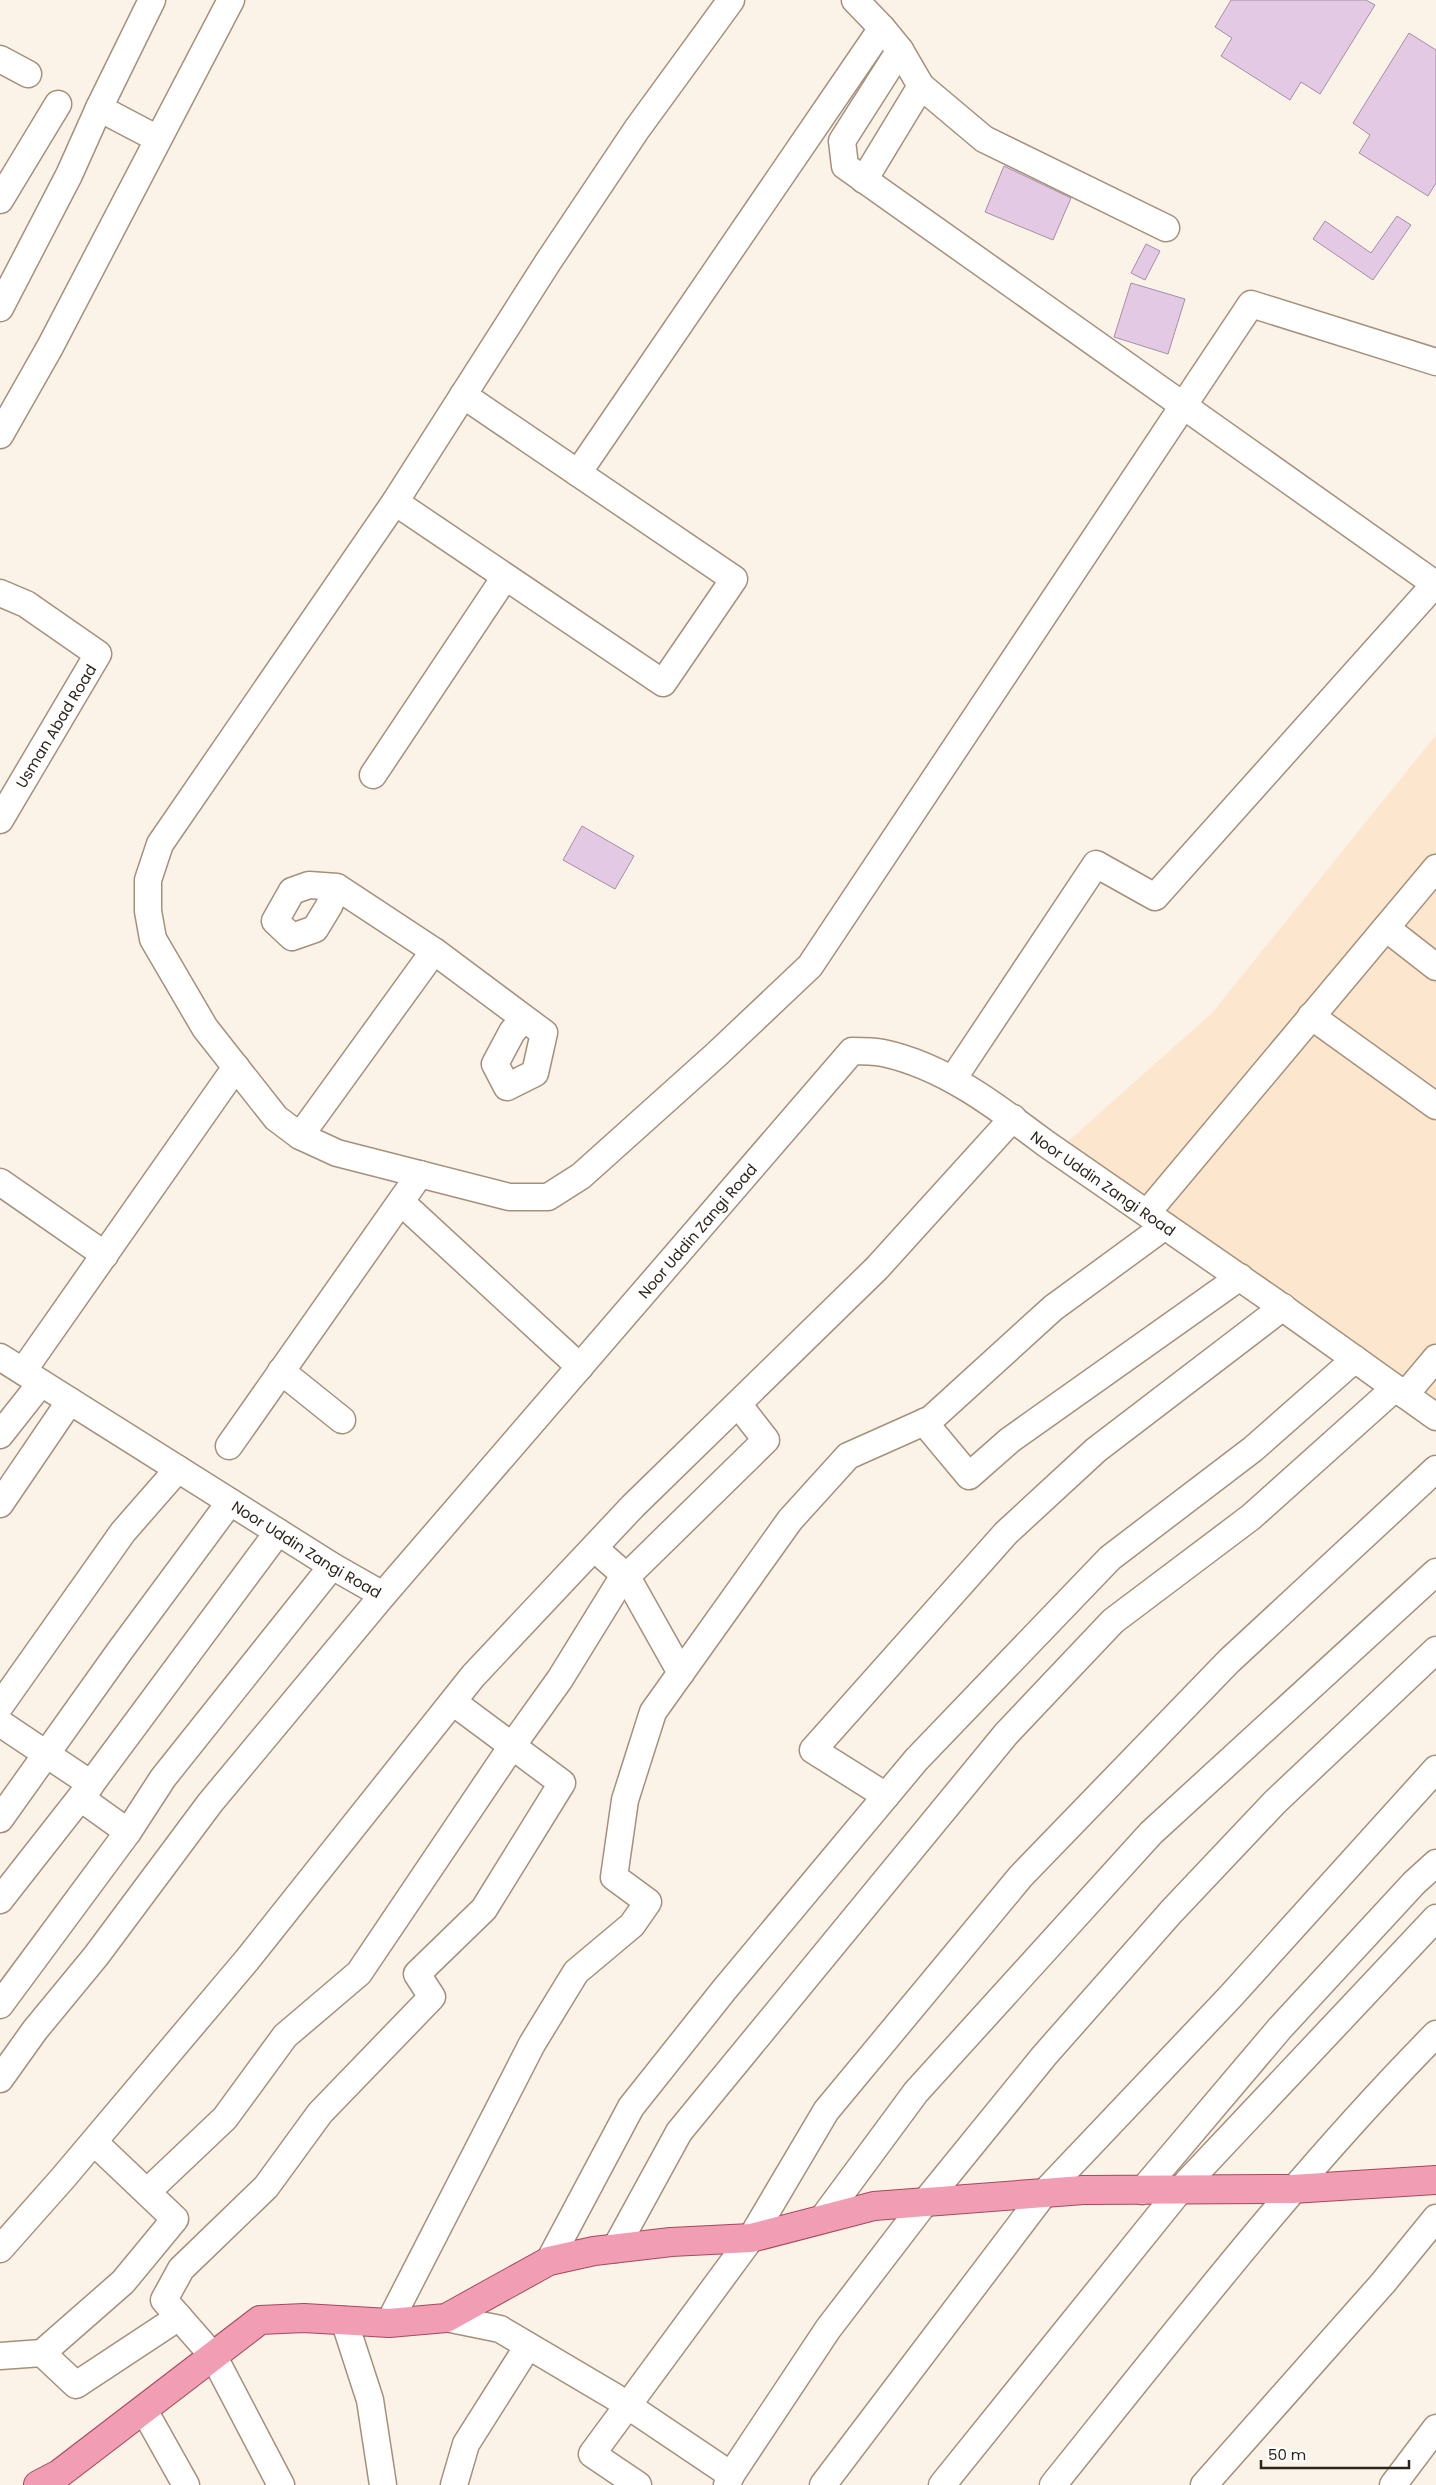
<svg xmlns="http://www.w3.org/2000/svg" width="1436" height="2485" viewBox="0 0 1436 2485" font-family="Poppins,sans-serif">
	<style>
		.built { fill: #fde6ce }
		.building { fill: #e4c9e4; stroke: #a48fa5 }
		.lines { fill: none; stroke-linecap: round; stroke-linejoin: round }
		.minor-casing { stroke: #a6907a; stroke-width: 29 }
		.major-casing { stroke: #a6485e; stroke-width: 30 }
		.minor { stroke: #fff; stroke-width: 26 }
		.major { stroke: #f19db4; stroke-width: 28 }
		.labels { text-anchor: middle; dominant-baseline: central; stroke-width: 5; stroke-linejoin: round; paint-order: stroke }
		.street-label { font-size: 15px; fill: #2c241b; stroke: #fff }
	</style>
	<rect width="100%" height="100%" fill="#fbf2e8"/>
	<path class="built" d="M1436,735V1408L1065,1144L1212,1013Z"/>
	<path class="building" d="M1231,0H1366L1375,5L1320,94L1301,82L1290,100L1221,56L1232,38L1215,27Z
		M1409,33L1436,50V183L1428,196L1359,153L1370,135L1353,123Z
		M1004,166L1071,198L1053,240L985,212Z
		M1397,216L1411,225L1373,280L1313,239L1325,221L1371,253Z
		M1146,244L1160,251L1145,280L1131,273Z
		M1131,283L1185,299L1168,354L1114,337Z
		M582,826L634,856L615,889L563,860Z"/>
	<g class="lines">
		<g class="minor-casing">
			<g id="minor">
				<path d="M152,0L99,108L158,139"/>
				<path d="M731,0L637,129L548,262L395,502L160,844L148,880V911L153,939L205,1028L276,1118L300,1136L337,1153L509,1197H548L581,1176L717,1054L810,966L1251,304L1436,362"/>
				<path d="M855,0L882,28L900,50L842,141L845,166L1435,584"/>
				<path d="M0,59L28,74"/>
				<path d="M921,86L984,139L1166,228"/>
				<path d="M864,180L921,86L900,50"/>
				<path d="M0,200L58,104"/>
				<path d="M0,308L69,175L99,108"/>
				<path d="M0,435L50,347L231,0"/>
				<path d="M578,473L882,28"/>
				<path d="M395,502L663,683L734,579L463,395"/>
				<path d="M0,593L26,604L98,654L0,820"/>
				<path d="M373,775L505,577"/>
				<path d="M1386,928L1436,967"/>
				<path d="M434,951L544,1033L535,1073L507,1087L495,1064L512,1032L524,1018"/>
				<path d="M1311,1016L1436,1106"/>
				<path d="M953,1079L1096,864L1155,897L1436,583"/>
				<path d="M300,1136L434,951L337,887L309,885L292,891L275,921L292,937L315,929L329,906L337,887"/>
				<path d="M0,1182L105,1255"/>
				<path d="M401,1202L580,1367"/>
				<path d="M1147,1213L1436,868"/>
				<path id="s1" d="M0,1357L332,1566L383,1595L852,1051C862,1051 873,1051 883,1053C944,1066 996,1106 1045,1143L1272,1300L1436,1417"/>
				<path d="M23,1371L236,1067"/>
				<path d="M281,1371L342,1420"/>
				<path d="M1405,1395L1436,1358"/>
				<path d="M924,1422L969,1476L1010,1440L1240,1277"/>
				<path d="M0,1435L41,1383"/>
				<path d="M229,1446L420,1174"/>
				<path d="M0,1504L70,1401"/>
				<path d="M594,1548L627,1577L681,1673"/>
				<path d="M0,1706L123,1532L178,1469"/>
				<path d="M0,1723L91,1784L82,1799L128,1832L163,1778L332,1566"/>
				<path d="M886,1796L813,1750L1006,1533L1096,1450L1283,1307"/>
				<path d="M0,1819L119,1652L230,1502"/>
				<path d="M0,1900L91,1784L278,1532"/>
				<path d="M0,2005L128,1832"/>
				<path d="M0,2079L35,2030L96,1956L210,1803L383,1595"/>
				<path d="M1142,2191L1280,2028L1414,1883L1436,1863"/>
				<path d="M147,2192L225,2118L285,2036L359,1973L512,1746L560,1679L618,1585L766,1440L738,1404"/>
				<path d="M823,2218L916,2092L1151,1833L1436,1572"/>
				<path d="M0,2249L63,2178L247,1960L473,1676L633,1506L877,1268L1013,1118"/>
				<path d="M615,2249L679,2132L1006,1734L1113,1621L1251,1517L1395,1388"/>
				<path d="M549,2261L631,2107L724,1990L916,1760L1110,1558L1253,1449L1355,1359"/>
				<path d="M446,2318L500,2329L615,2397L731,2475L727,2485"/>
				<path d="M344,2320L370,2400L383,2485"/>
				<path d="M389,2323L532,2044L576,1972L632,1925L648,1902L614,1877L625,1800L653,1712L790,1520L848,1456L931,1419L1053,1308L1165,1226"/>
				<path d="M42,2353L123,2282L175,2219L94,2142"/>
				<path d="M0,2356L42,2353L76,2385L179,2317"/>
				<path d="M144,2410L186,2485"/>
				<path d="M731,2475L828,2329L926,2201L1044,2056L1171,1912L1275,1802L1436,1650"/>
				<path d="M281,2485L214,2357L164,2300L181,2269L266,2187L320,2113L432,1997L417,1974L484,1909L562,1783L453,1702"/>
				<path d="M454,2485L466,2444L528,2346"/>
				<path d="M638,2485L592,2454L751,2238L826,2111L1021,1876L1229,1661L1436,1469"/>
				<path d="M823,2485L1045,2192L1230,1997L1436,1769"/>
				<path d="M942,2485L1179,2191L1436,1918"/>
				<path d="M1053,2485C1177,2331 1297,2175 1436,2034"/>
				<path d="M1204,2485L1383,2283L1436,2218"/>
				<path d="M1393,2485L1436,2428"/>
			</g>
		</g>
		<g class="major-casing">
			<path id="major" d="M38,2485L59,2474L260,2320L304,2318L389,2323L446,2318L549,2261L594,2251L671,2242L751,2238L874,2206L1083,2190L1292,2189L1436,2180"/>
		</g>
		<use href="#minor" class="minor"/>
		<use href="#major" class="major"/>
	</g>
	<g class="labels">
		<g class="street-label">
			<text transform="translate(56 726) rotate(-59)">Usman Abad Road</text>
			<text stroke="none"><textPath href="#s1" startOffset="1458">Noor Uddin Zangi Road</textPath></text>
			<text stroke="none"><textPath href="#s1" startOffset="932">Noor Uddin Zangi Road</textPath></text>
			<text stroke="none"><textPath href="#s1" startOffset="362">Noor Uddin Zangi Road</textPath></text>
		</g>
	</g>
	<path d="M1261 2460v8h148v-8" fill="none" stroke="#2c241b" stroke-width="2.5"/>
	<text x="1268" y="2460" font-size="15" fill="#2c241b" stroke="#ffffff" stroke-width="4" paint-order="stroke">50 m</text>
</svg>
